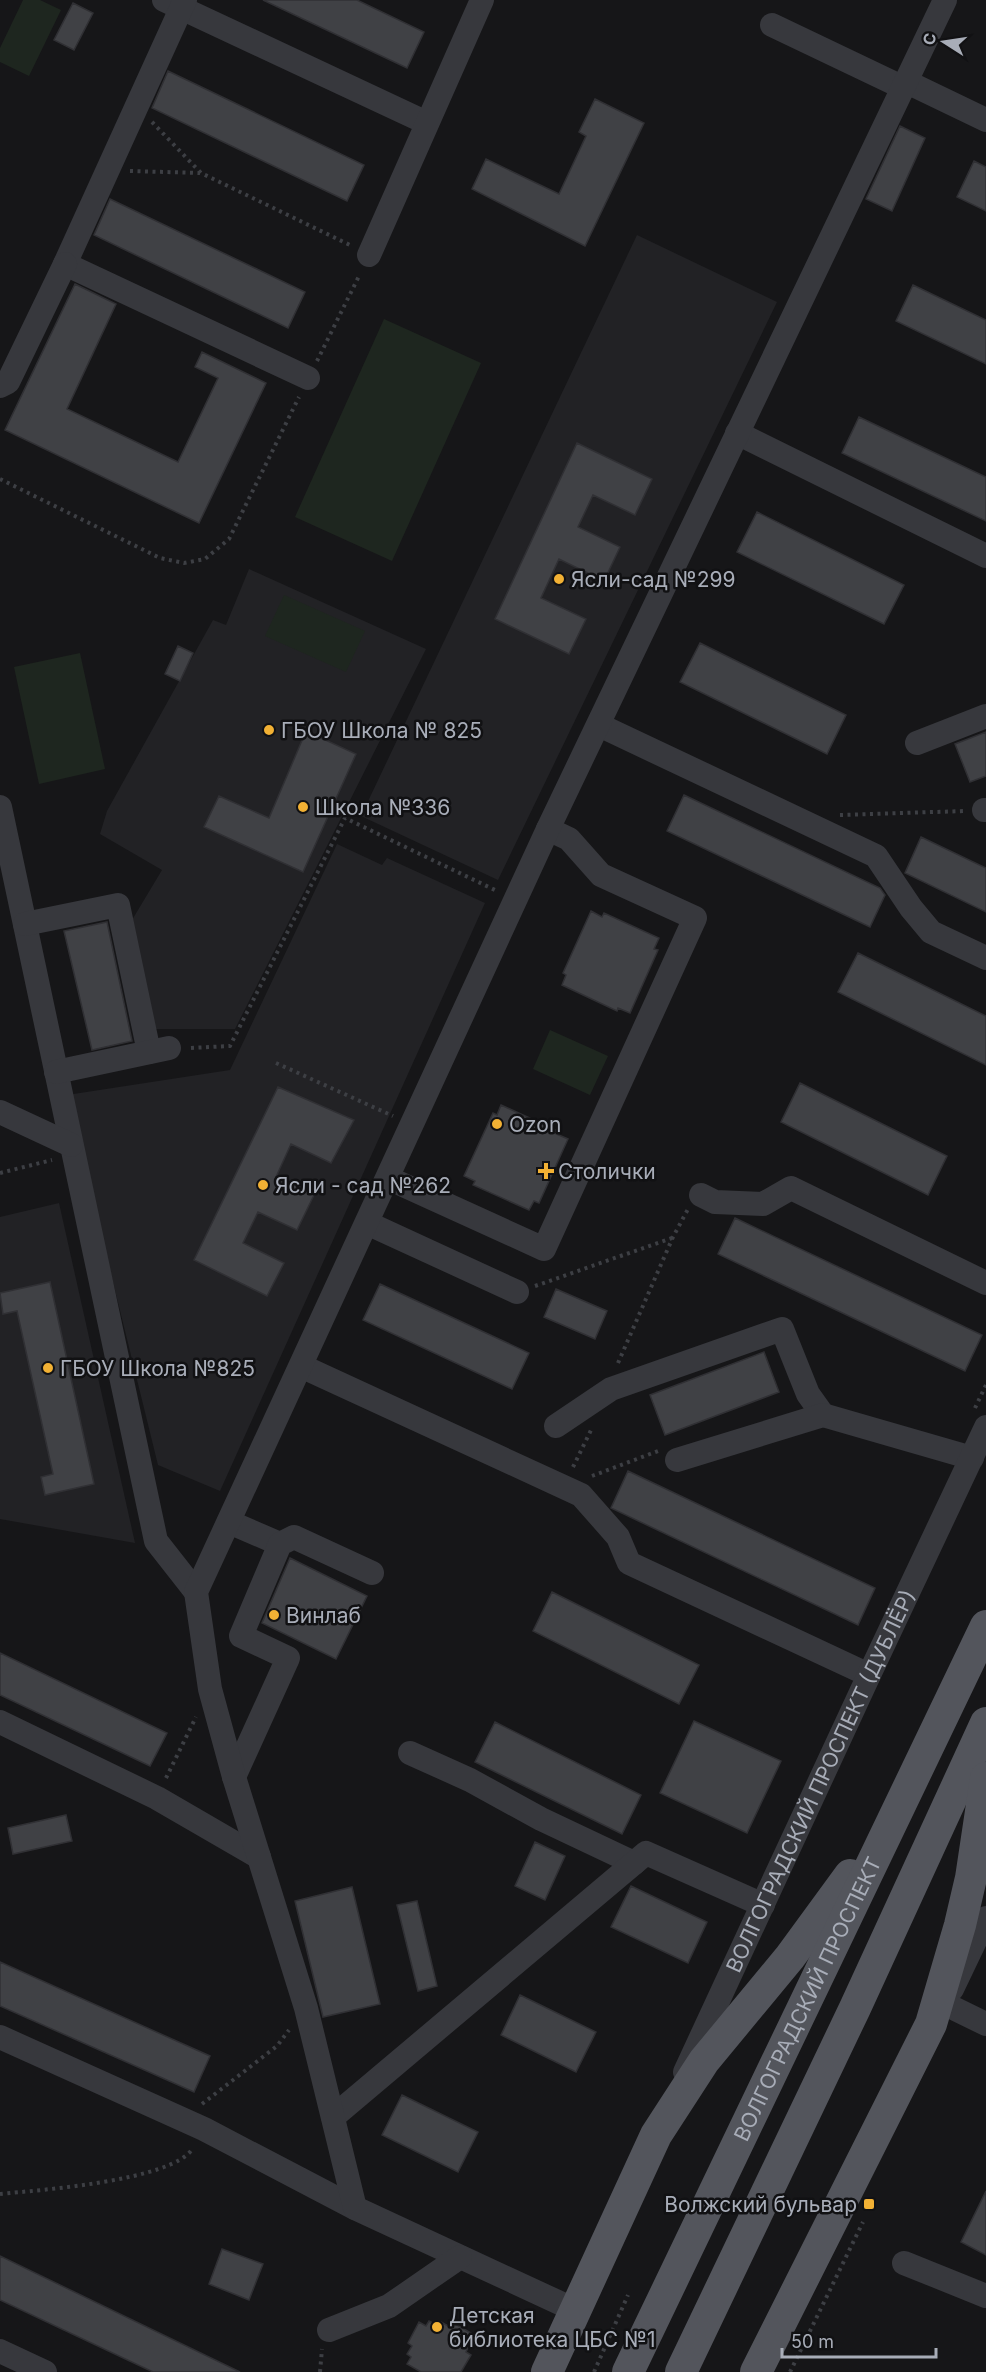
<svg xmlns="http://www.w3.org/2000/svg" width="986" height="2372" viewBox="0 0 986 2372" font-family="Inter,sans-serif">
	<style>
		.built { fill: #222225 }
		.green { fill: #1e261f }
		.building { fill: #404145; stroke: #303034; stroke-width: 1.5 }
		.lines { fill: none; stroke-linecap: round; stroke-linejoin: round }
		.path { stroke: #3d3f44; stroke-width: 4; stroke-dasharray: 3 4.5; stroke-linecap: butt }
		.minor { stroke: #37383d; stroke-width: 24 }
		.major { stroke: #53555c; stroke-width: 32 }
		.poi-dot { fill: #f2b134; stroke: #111113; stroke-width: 2 }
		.labels { text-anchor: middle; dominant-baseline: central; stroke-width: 5; stroke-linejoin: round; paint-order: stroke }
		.poi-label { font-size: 21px; fill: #a8adb8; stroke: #111113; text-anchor: start }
		.street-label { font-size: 21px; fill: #a8adb8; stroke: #111113 }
	</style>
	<rect width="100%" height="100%" fill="#161618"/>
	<path class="built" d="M637,235L777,302L498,880L361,816Z
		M249,569L426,649L235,1029H155L129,925L162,870L100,834L107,811L213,620L226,625Z
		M337,844L382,865L387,858L485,903L220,1491L158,1465L67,1095L230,1070Z
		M59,1203L135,1543L0,1519V1217Z"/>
	<path class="green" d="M23,0H40L61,10L29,76L0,62V48Z
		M384,319L481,363L392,561L295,517Z
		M284,595L365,631L346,672L265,636Z
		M80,653L105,769L39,784L14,667Z
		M550,1030L608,1056L590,1095L533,1069Z"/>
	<path class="building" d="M263,0H357L424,32L407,68Z
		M73,3L93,13L74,50L54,40Z
		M168,71L364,165L347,201L152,108Z
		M595,99L644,123L585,246L472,189L486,159L559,194L586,136L579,132Z
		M900,126L925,138L892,211L866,199Z
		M974,161L986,167V211L957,197Z
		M110,199L305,292L288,328L94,235Z
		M75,284L116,304L67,409L178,462L218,378L195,367L202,352L266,383L199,523L5,430Z
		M913,285L986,320V364L896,321Z
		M859,417L986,477V521L842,453Z
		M577,443L652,479L635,515L593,495L578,527L620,547L604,581L559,559L541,598L586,619L569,654L495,619Z
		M757,512L904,585L884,624L737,552Z
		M700,643L846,715L827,754L680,682Z
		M178,646L193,653L180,681L165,674Z
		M306,731L356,754L303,872L204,827L219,796L269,818Z
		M986,732V776L970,782L955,744Z
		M684,795L880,888L885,895L870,927L667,831Z
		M921,837L986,868V912L905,873Z
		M591,911L602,917L604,913L659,938L654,949L658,950L630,1013L618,1008L617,1011L562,985L566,975L563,973Z
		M107,922L132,1041L92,1050L64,931Z
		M858,953L986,1016V1065L838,992Z
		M800,1083L947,1156L928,1195L781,1122Z
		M278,1087L354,1120L331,1163L291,1144L276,1177L315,1193L297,1230L258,1212L243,1243L284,1263L267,1296L194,1260Z
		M501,1105L556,1130L554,1133L568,1139L539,1203L534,1201L529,1210L473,1185L475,1181L464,1176L493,1113L497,1115Z
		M735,1218L982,1335L965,1371L718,1254Z
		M50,1282L94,1484L45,1495L41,1477L53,1474L17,1311L3,1314L0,1293Z
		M380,1284L529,1353L512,1389L363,1320Z
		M556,1289L607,1311L595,1339L544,1317Z
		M764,1352L779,1392L665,1435L650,1395Z
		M628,1471L875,1588L858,1625L611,1508Z
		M290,1558L367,1596L336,1659L262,1623Z
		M552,1592L699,1665L679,1704L533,1631Z
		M0,1653L167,1733L150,1766L0,1695Z
		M694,1721L781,1761L747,1833L660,1793Z
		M495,1722L641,1795L622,1834L475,1762Z
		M66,1815L72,1841L13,1854L8,1828Z
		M535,1842L565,1856L545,1900L515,1886Z
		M631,1886L707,1922L688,1963L611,1927Z
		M352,1887L380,2004L323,2017L295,1901Z
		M417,1901L437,1986L418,1991L397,1905Z
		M0,1962L210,2056L194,2092L0,2006Z
		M520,1995L596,2032L576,2072L501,2035Z
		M402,2095L478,2132L458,2172L382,2135Z
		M986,2191V2255L961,2242Z
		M222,2249L263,2264L249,2300L209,2284Z
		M0,2256L240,2372H153L0,2300Z
		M429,2321L438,2326L441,2322L448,2326L450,2321L471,2333L466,2342L470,2344L466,2352L471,2355L461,2372H421L407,2364L411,2357L407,2354L412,2346L408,2343L419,2322L426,2326Z"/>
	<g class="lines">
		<path class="path" d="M152,122L201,173L352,246
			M130,171L200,173
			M317,361L360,274
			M0,479L160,558L184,563L205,559L229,539L299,397
			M840,815L965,811
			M191,1048L230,1046L345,818L497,891
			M276,1063L393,1116
			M0,1173L52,1160
			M535,1286L672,1238
			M618,1363L673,1237L688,1209
			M975,1408L986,1385
			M573,1467L592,1428
			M592,1476L658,1451
			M166,1778L196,1717
			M202,2104L277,2046L289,2030
			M0,2194C39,2190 173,2181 193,2148
			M320,2372L322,2349
			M594,2372L628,2295
			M790,2372L863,2222"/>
		<g class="minor">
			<path d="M164,0L427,123"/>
			<path d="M185,0L65,264L308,378"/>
			<path d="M772,25L904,88"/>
			<path d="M907,82L986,120"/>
			<path d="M369,255L482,0"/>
			<path d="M0,386L8,382L65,264"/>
			<path d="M737,433L986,556"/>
			<path d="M599,725L876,856L911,908L931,932L986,958"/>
			<path d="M917,743L986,716"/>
			<path d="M0,807L156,1541L196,1592"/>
			<path d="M984,810H986"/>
			<path d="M25,924L118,905L149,1052"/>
			<path d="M56,1072L169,1048"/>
			<path d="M0,1112L71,1145"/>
			<path d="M388,1178L544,1249L695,918L601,875L569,839L548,829"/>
			<path d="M701,1195L715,1202L763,1204L791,1188L986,1283"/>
			<path d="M367,1223L517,1292"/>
			<path d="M301,1366L581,1495L618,1537L629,1563L869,1675"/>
			<path d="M556,1426L611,1389L782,1329L808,1394L823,1415"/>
			<path d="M677,1460L823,1415L972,1458"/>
			<path d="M229,1522L280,1544"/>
			<path d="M0,1722L157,1798L259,1857"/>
			<path d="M410,1753L470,1780L541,1819L634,1863"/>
			<path d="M234,1777L288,1658L241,1636L280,1544L294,1537L372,1573"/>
			<path d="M952,1989L986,1918"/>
			<path d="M945,2004L986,2024"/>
			<path d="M0,2037L204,2129L355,2208"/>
			<path id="s1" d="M685,2072L869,1675L986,1427"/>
			<path d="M333,2117L646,1853L763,1905"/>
			<path d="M904,2263L986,2296"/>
			<path d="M575,2310L355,2208L306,2008L234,1777L210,1689L196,1592L548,829L945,0"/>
			<path d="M329,2330L389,2306L460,2257"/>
			<path d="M0,2351L45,2372"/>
		</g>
		<g class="major">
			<path d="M547,2372L656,2135L704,2061L790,1957L850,1875"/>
			<path id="s2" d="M628,2372L986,1626"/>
			<path d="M681,2372L855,2008L986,1723"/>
			<path d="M756,2372L931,2024L960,1925L971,1878L986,1778"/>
		</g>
	</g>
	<g class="poi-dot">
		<circle cx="559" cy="579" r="6"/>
		<circle cx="269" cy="730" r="6"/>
		<circle cx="303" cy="807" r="6"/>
		<circle cx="497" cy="1124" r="6"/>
		<path d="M543 1162h6v6h6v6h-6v6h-6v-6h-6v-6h6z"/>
		<circle cx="263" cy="1185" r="6"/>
		<circle cx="48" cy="1368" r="6"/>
		<circle cx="274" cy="1615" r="6"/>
		<rect x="863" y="2198" width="12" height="12" rx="3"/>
		<circle cx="437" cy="2327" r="6"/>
	</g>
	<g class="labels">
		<g class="poi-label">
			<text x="571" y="579">Ясли-сад №299</text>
			<text x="281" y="730">ГБОУ Школа № 825</text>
			<text x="315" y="807">Школа №336</text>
			<text x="509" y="1124">Ozon</text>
			<text x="558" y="1171">Столички</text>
			<text x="275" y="1185">Ясли - сад №262</text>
			<text x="60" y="1368">ГБОУ Школа №825</text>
			<text x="286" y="1615">Винлаб</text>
			<text x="857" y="2204" text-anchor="end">Волжский бульвар</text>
			<text x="449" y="2315">Детская<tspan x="449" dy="24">библиотека ЦБС №1</tspan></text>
		</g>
		<g class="street-label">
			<text stroke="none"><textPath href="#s1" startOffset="321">ВОЛГОГРАДСКИЙ ПРОСПЕКТ (ДУБЛЁР)</textPath></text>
			<text stroke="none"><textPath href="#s2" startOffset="414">ВОЛГОГРАДСКИЙ ПРОСПЕКТ</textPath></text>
		</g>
	</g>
	<g transform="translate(944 42) rotate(282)" stroke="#111113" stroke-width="4.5" paint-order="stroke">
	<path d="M0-4.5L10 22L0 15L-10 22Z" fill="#a8adb8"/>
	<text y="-9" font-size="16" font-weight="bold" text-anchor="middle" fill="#a8adb8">С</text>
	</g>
	<path d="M782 2348v9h154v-9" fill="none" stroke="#a8adb8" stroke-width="3"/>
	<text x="791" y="2348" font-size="18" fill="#a8adb8" stroke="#111113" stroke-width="4.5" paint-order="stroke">50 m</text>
</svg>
